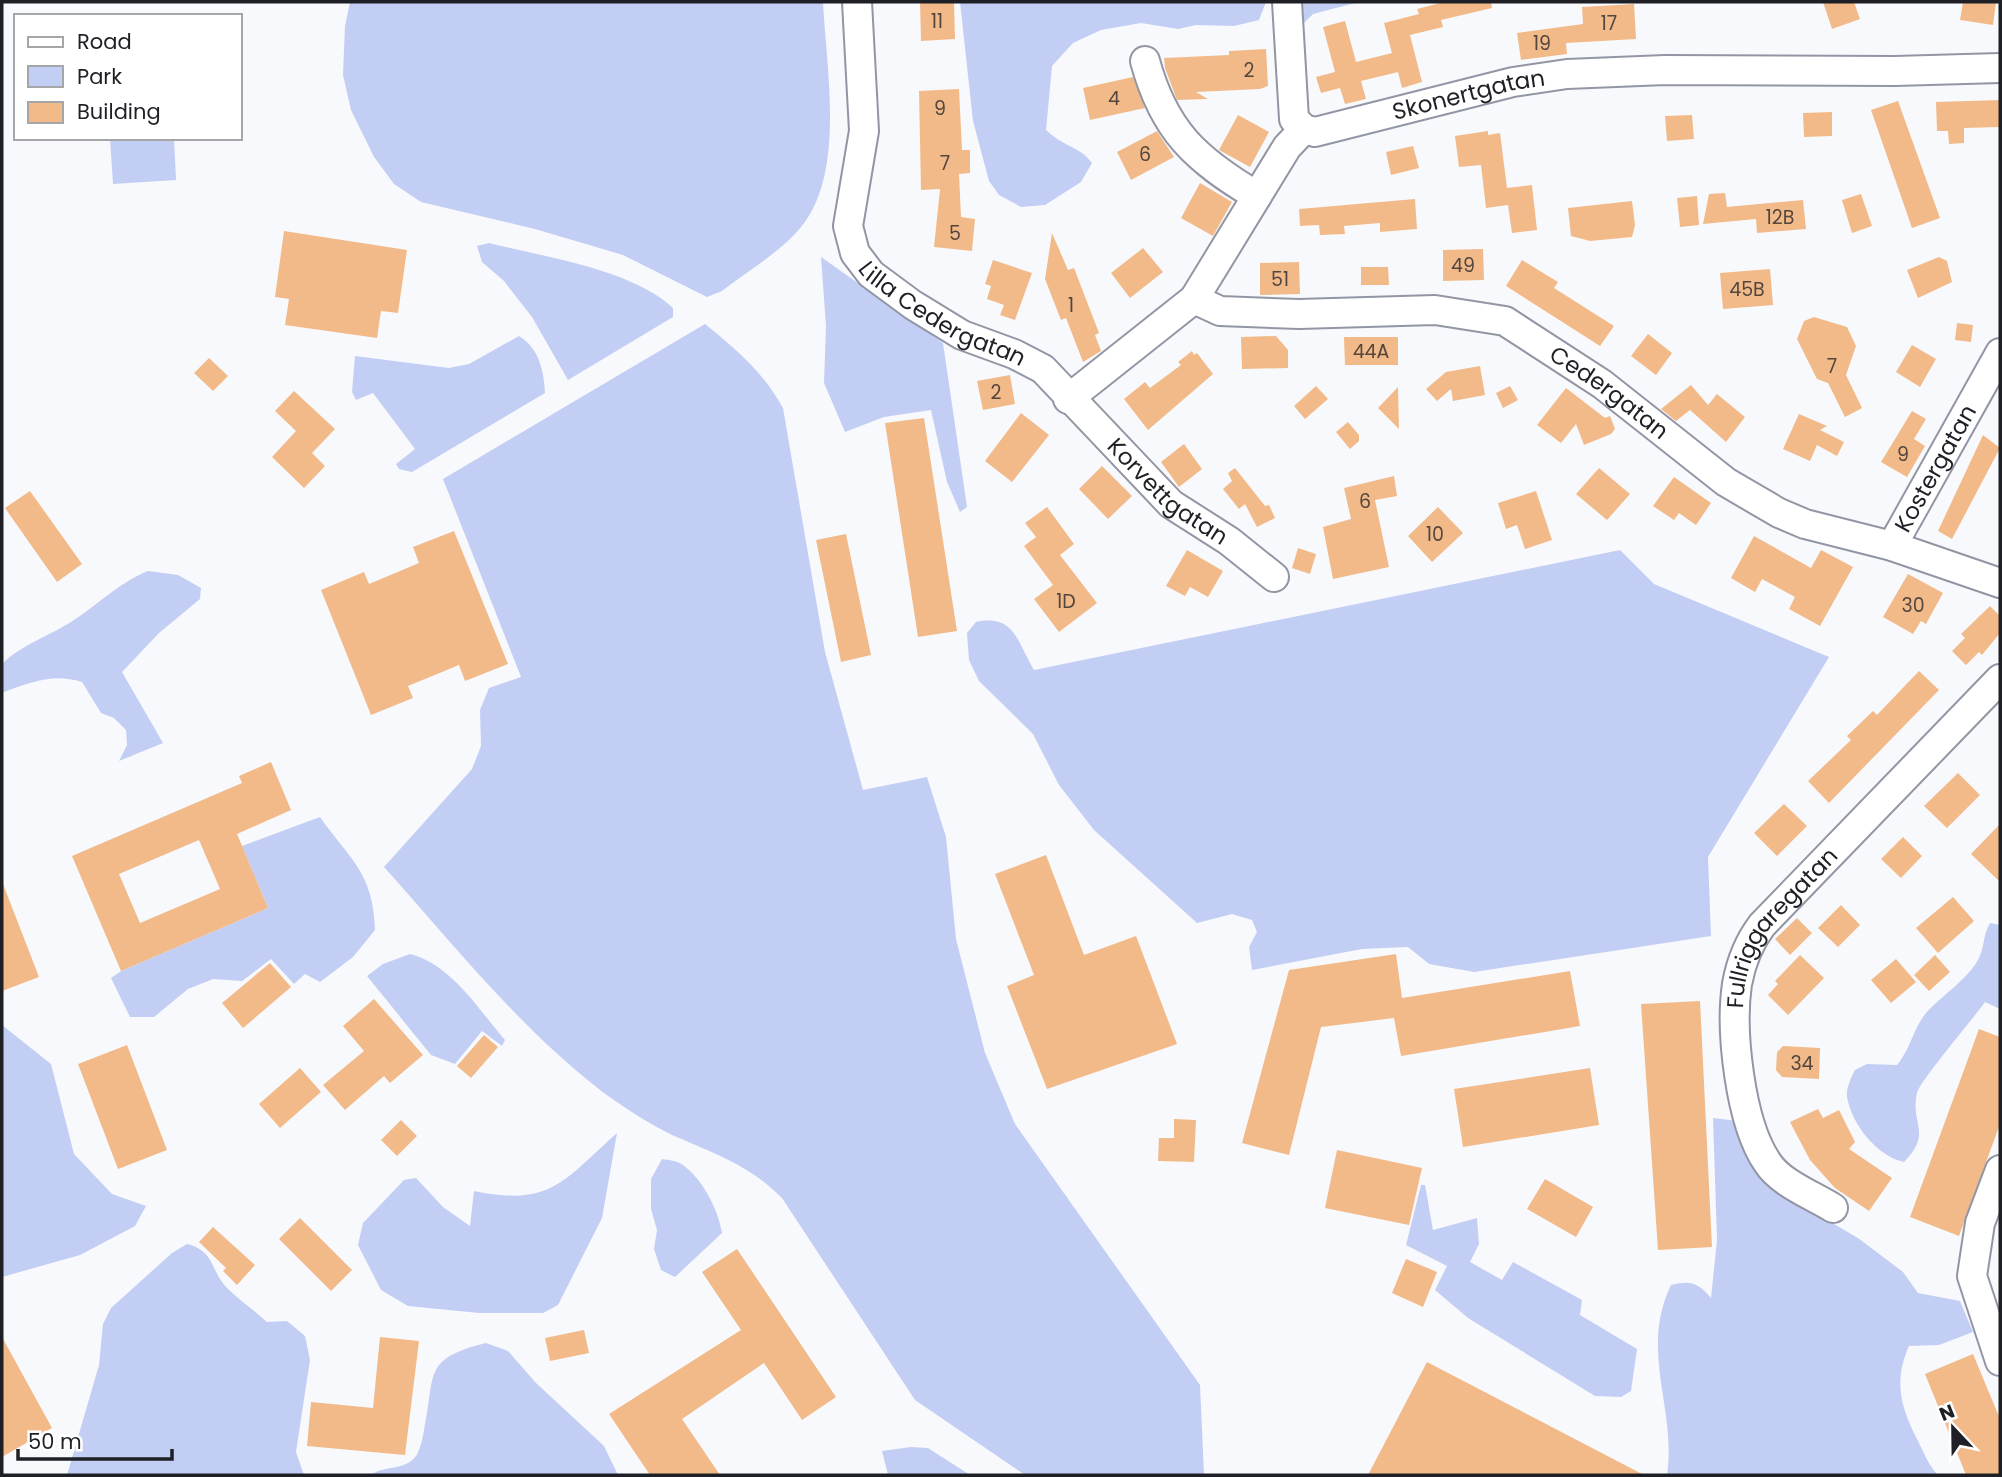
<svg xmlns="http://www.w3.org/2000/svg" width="2002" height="1477" viewBox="0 0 2002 1477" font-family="Poppins,sans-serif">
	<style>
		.green { fill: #c3cef4 }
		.building { fill: #f2ba89; fill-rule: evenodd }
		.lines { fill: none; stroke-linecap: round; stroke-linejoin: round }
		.minor-casing { stroke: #9296a4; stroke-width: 32 }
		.minor { stroke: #fff; stroke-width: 28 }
		.labels { text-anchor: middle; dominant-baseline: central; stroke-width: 5; stroke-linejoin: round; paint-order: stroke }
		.number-label { font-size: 19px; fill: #53463e }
		.street-label { font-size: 23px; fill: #1e2025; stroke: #fff }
	</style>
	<rect width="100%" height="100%" fill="#f8f9fc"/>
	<path class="green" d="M350,2H823C826,67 846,173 801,227C781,252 747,271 722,291L707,297L623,255L535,229L421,202L394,184L374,157L351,110L343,75L345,26Z
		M960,2H1266L1259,20L1234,26L1196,25L1178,29L1141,23L1101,30L1073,43L1052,66L1046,130C1062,146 1081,147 1092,163L1081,182L1045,205L1021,207L999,195L989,181L973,121Z
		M1301,2H1359L1313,14L1303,24Z
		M110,138H174L176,180L113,184Z
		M489,243C543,257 632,269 673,308V317L568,380L532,317L504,281L482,262L477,246Z
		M821,257L943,343L967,507L960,512L947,482L931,410L884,417L845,432L824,383L826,326Z
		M705,324C737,350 763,372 783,408L825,652L863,790L927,777L946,837L956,939L985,1053L1015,1124L1200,1385L1204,1475H1025L915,1400L782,1198C748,1164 715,1154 672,1135C648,1123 621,1106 600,1090C518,1026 453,944 384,867L472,769L481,746L480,710L489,688L521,677L443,479Z
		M519,336C539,348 544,371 545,393L412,472L399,469L396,464L415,449L373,393L356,400L352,392L355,356L449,368L469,364Z
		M1620,550L1654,584L1829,657L1708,857L1711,936L1474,972L1429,964L1408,947L1362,949L1252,970L1249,947L1257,932L1252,920L1232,914L1197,923L1094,830L1059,785L1033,734L979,681L969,660L967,633L976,622C1015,614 1017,642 1034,670Z
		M148,571L178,575L201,588L200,599L159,633L122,672L163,743L119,761L127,745L126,730L114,718L101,713L82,682C53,673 32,682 4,692L2,691V664C21,645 49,636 71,622C98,605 118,583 148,571Z
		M320,817C351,861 373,872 375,930L353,957L320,982L305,974L294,984L271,959L242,981L213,979L188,989L154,1017H130L111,978L121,971L268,908L242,846Z
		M1990,923L2000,925V1009L1985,1002C1974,1018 1919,1082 1917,1093C1910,1125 1933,1132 1904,1162C1877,1156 1852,1125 1847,1097C1846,1088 1851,1078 1855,1070L1867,1064L1897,1065C1910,1050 1913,1029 1926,1013C1941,996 1974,975 1981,953C1985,941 1983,936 1990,923Z
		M410,954C452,965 478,1009 505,1040L502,1046L482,1031L455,1064L431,1055L367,976L383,964Z
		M2,1025L51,1064L74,1154L112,1194L146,1206L135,1226L80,1255L2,1277Z
		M1713,1118L1738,1121L1822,1217L1858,1238L1903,1272L1918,1293L1960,1301L1973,1332L1939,1345L1909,1346C1893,1382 1901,1408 1918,1441C1924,1453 1929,1466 1938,1475H1667C1677,1410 1639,1351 1671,1285C1692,1280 1698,1283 1711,1298L1717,1240Z
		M617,1133L602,1218L558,1305L543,1313H479L408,1306L381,1290L358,1245L363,1223L404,1180L416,1178L443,1207L470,1226L474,1191C551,1207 563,1181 617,1133Z
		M662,1159C669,1160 678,1161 683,1165C703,1180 718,1209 722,1233L675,1277L661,1270L654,1249L657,1230L651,1209V1179Z
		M1421,1185H1425L1433,1230L1477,1218L1479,1244L1470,1262L1502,1280L1513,1262L1582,1300L1580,1315L1637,1349L1631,1391L1621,1397L1595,1396L1468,1318L1435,1290L1447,1266L1406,1245Z
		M187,1244C215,1251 210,1270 227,1288C239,1300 254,1310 267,1322L287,1321L305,1336L310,1360L296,1452L304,1475H67L99,1365L103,1324L111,1308L172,1253Z
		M486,1343L508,1351L535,1382L604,1446L618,1475H371C384,1465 405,1471 416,1456C420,1450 423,1437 424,1430C436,1375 421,1359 486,1343Z
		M911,1447L928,1448L970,1475H888L882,1451Z"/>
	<path class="building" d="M920,2H954L955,39L921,41Z
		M1444,2H1491L1492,8L1441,20L1443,27L1410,35L1422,82L1402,88L1398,72L1361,81L1366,99L1345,104L1340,88L1321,93L1316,77L1335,72L1323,27L1345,21L1356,62L1392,53L1384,23L1419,14L1417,9Z
		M1823,2H1854L1860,19L1832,29Z
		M1963,2H1996L1993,25L1960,20Z
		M1634,4L1636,39L1566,43L1567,54L1521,60L1517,33L1583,24L1582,7Z
		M1266,49L1268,86L1260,89L1196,92L1208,99L1177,100L1165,68L1164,58L1229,55V51Z
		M1133,77L1145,108L1090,120L1083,88Z
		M959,89L962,150H970V173L959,174L961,217L975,219L972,251L934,247L940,189L921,190L919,91Z
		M2000,100V127L1964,128V143L1949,144L1948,131H1937L1936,102Z
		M1898,101L1940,218L1912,228L1871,110Z
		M1832,112V136L1804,137L1803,113Z
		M1238,115L1269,132L1250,167L1219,150Z
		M1692,115L1694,139L1667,141L1665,116Z
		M1157,131L1174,157L1131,180L1117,152Z
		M1488,131V135L1500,133L1507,188L1532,185L1537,230L1512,233L1508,205L1486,208L1481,165L1459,167L1455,136Z
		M1413,146L1419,168L1391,175L1386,152Z
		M1200,183L1232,202L1213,236L1181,218Z
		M1725,193L1727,207L1803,200L1806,229L1757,233L1756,219L1703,224L1709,194Z
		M1861,194L1872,226L1852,233L1842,200Z
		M1697,196L1699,225L1680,227L1677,198Z
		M1415,199L1417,229L1380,232V223L1344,226L1345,234L1320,235L1319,225L1300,226L1299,209Z
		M1632,201L1635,225L1632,237L1590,241L1571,236L1568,208Z
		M284,231L407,250L398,313L381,311L377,338L285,325L289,299L275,297Z
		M1052,233L1068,270L1074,268L1099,333L1095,335L1101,351L1083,362L1066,318L1061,320L1045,279Z
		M1143,248L1163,272L1130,298L1111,273Z
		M1483,249L1484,280L1443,281V250Z
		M1939,257L1947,261L1952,282L1918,298L1907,270Z
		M993,260L1032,273L1015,320L1000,315L1004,305L987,299L991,286L985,284Z
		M1522,260L1558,282L1554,288L1614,326L1600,346L1506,286Z
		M1299,262L1300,294L1260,295V263Z
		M1361,267H1388L1389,285H1361Z
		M1770,269L1773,305L1723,309L1720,273Z
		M1814,317L1847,327L1856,346L1846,375L1862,408L1845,417L1828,383L1817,379L1797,339L1804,321Z
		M1957,323L1973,325L1971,342L1955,340Z
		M1648,334L1672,353L1656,375L1631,356Z
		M1276,336L1288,350V368L1242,369L1241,337Z
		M1344,337H1398V365H1345Z
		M1912,345L1936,359L1920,387L1896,372Z
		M1192,351L1194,355L1197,353L1213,374L1148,430L1124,399L1145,382L1150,388L1181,365L1178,362Z
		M209,358L228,376L213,391L194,373Z
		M1480,366L1485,395L1453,401L1451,389L1437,401L1426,389L1446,372Z
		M1010,375L1015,404L983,410L977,381Z
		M1691,385L1708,405L1717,394L1745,417L1726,442L1690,410L1676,421L1661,409Z
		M1316,386L1328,399L1305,419L1294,406Z
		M1510,386L1518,400L1503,408L1496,393Z
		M1398,387L1399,429L1378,408Z
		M1566,388L1605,418L1610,416L1615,429L1611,434L1584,445L1576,424L1561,443L1537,425Z
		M294,391L335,429L312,453L325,466L304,488L272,457L296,431L275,411Z
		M1912,411L1926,419L1914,439L1925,446L1907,477L1881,462Z
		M1021,413L1049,435L1012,482L985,461Z
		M1799,414L1827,426L1820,430L1844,442L1837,456L1817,445L1810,461L1783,449Z
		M924,418L957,631L918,637L885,423Z
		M1348,422L1359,435V441L1350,449L1336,432Z
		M1983,435L2000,448L1952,539L1938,531Z
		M1184,444L1202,469L1179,487L1161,462Z
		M1102,466L1132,496L1108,519L1079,489Z
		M1235,468L1265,506L1269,505L1275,518L1257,527L1245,504L1239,509L1223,489L1232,481L1228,473Z
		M1599,468L1630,494L1607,520L1576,494Z
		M1394,476L1397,496L1375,500L1389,567L1333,579L1323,527L1351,519L1344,488Z
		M1674,477L1711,503L1696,525L1679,513L1674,520L1653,506Z
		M30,491L82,564L57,582L5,508Z
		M1536,491L1552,540L1525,549L1517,525L1506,529L1498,503Z
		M1047,507L1074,544L1060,555L1097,603L1059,632L1034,599L1053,585L1024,546L1036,537L1025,523Z
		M1438,507L1463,533L1432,562L1408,536Z
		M454,531L508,664L465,681L459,665L408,686L413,698L371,715L321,590L364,572L369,584L419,563L413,547Z
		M846,534L871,655L841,662L816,540Z
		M1754,536L1811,568L1821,550L1853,567L1820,626L1789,609L1795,597L1762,579L1755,592L1731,578Z
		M1298,548L1316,554L1310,574L1292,568Z
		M1187,550L1223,571L1208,597L1190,587L1185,596L1166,586Z
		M1908,574L1943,593L1926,624L1921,621L1913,634L1883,617Z
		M1990,606L2000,616V633L1982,655L1979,652L1966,665L1952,651L1965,638L1961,634Z
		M1919,671L1939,690L1829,803L1808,781L1851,740L1847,736L1873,711L1877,715Z
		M271,762L291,810L237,834L268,908L121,971L72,856L242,783L239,776ZM199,840L220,889L140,923L119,874Z
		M1958,773L1980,795L1947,828L1924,806Z
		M1784,804L1807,826L1777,856L1754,833Z
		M2000,824V882L1971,854Z
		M1903,837L1922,856L1901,878L1881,859Z
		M1046,855L1084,955L1136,936L1177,1044L1047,1089L1007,986L1034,975L995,874Z
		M3,884L39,977L2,991V885Z
		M1953,897L1974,921L1938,953L1916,928Z
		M1841,905L1860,925L1838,947L1818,928Z
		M1797,918L1812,933L1790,955L1775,939Z
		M1396,954L1402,998L1570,971L1580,1026L1401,1056L1394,1018L1321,1027L1289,1155L1242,1143L1289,970Z
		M1800,955L1824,978L1788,1015L1768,995L1778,984L1775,981Z
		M1935,955L1950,972L1929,991L1914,975Z
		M1896,959L1916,982L1891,1003L1871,980Z
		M270,963L291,987L243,1028L222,1003Z
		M374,999L423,1055L390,1083L384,1076L345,1110L323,1085L364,1051L343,1026Z
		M1700,1001L1712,1247L1658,1250L1641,1004Z
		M1979,1029L2000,1037V1124L1959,1236L1910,1217Z
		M484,1035L498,1047L471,1078L457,1066Z
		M127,1045L167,1150L118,1169L78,1064Z
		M1783,1046L1820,1048L1819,1079L1782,1077L1776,1070L1777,1052Z
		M300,1068L321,1092L280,1128L259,1104Z
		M1590,1068L1599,1125L1463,1147L1454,1089Z
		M1818,1109L1823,1118L1839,1110L1855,1142L1849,1149L1892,1178L1869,1211L1835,1188L1810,1160L1790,1122Z
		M1174,1119L1196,1120L1194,1162L1158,1161L1159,1138H1174Z
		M401,1120L417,1136L397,1156L381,1140Z
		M1337,1150L1422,1168L1409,1225L1325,1208Z
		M1545,1179L1593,1207L1576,1237L1527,1209Z
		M300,1218L352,1270L331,1291L279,1239Z
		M213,1227L255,1265L237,1285L223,1271L226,1268L199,1242Z
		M737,1249L836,1397L802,1420L764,1363L682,1419L720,1475H650L609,1414L741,1330L702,1272Z
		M1406,1259L1437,1272L1423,1307L1392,1293Z
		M584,1330L589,1353L550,1361L545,1338Z
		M2,1337L52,1428L2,1457Z
		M380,1337L419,1341L405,1455L307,1446L311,1402L373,1408Z
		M1973,1354L2000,1419V1475H1966L1925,1374Z
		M1427,1362L1644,1475H1368Z"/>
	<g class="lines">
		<g class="minor-casing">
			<g id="minor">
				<path id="s1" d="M857,2L864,131L848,226L855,253L871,274L913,305L962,335L1014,354L1043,369L1171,504L1229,541L1274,577"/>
				<path id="s2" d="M1287,2L1294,119L1304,129L1315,132L1513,82L1567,74L1665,70L1895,71L2000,68"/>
				<path d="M1145,61C1164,131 1196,160 1257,196"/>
				<path id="s3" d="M1194,299L1220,311L1299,314L1435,310L1505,321L1602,384L1726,482L1779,513L1805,524L1892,546L2000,583"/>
				<path d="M1068,399L1194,299L1287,147L1304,129"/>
				<path id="s4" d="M1892,546L2000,353"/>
				<path d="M2000,1170L1980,1223L1972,1276L2000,1361"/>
				<path id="s5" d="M1833,1208C1812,1195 1780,1183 1767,1162C1740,1122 1730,1031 1737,984C1741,962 1749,942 1762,925L2000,679"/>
			</g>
		</g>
		<use href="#minor" class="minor"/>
	</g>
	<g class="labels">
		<g class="number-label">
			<text x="937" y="21">11</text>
			<text x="1609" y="23">17</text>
			<text x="1542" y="43">19</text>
			<text x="1249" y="70">2</text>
			<text x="1114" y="98">4</text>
			<text x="940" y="108">9</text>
			<text x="1145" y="154">6</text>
			<text x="945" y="163">7</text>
			<text x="1780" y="217">12B</text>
			<text x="955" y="233">5</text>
			<text x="1463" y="265">49</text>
			<text x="1280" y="279">51</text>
			<text x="1747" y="289">45B</text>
			<text x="1071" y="305">1</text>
			<text x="1371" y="351">44A</text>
			<text x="1832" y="366">7</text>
			<text x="996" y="392">2</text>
			<text x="1903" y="454">9</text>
			<text x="1365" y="501">6</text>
			<text x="1435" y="534">10</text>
			<text x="1066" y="601">1D</text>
			<text x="1913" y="605">30</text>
			<text x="1802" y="1063">34</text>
		</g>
		<g class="street-label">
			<text stroke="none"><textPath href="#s2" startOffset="301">Skonertgatan</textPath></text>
			<text stroke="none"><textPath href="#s1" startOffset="362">Lilla Cedergatan</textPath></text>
			<text stroke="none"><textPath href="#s3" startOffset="441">Cedergatan</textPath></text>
			<text stroke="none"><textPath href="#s4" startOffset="89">Kostergatan</textPath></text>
			<text stroke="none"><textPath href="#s1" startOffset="653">Korvettgatan</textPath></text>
			<text stroke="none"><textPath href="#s5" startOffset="336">Fullriggaregatan</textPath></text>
		</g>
	</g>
	<rect width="2002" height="1477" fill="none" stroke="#1e2025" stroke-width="7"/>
	<rect x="14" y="14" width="228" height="126" fill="#ffffff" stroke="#a5a6a8" stroke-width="2"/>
	<rect x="28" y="37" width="35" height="10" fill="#ffffff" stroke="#a5a6a8" stroke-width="2"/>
	<text x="77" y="49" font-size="21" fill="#1e2025">Road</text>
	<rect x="28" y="66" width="35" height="21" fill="#c3cef4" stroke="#a5a6a8" stroke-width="2"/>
	<text x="77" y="84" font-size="21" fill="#1e2025">Park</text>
	<rect x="28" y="102" width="35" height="21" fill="#f2ba89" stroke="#a5a6a8" stroke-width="2"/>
	<text x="77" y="119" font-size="21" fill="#1e2025">Building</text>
	<g transform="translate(1953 1428) rotate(338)" stroke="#ffffff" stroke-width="5" paint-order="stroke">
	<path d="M0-5L12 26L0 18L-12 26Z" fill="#1e2025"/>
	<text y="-10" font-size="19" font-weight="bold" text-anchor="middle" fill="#1e2025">N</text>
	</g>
	<path d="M18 1449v10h154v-10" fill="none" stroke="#1e2025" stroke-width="3.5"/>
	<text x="28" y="1449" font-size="21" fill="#1e2025" stroke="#ffffff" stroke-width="5" paint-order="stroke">50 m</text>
</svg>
